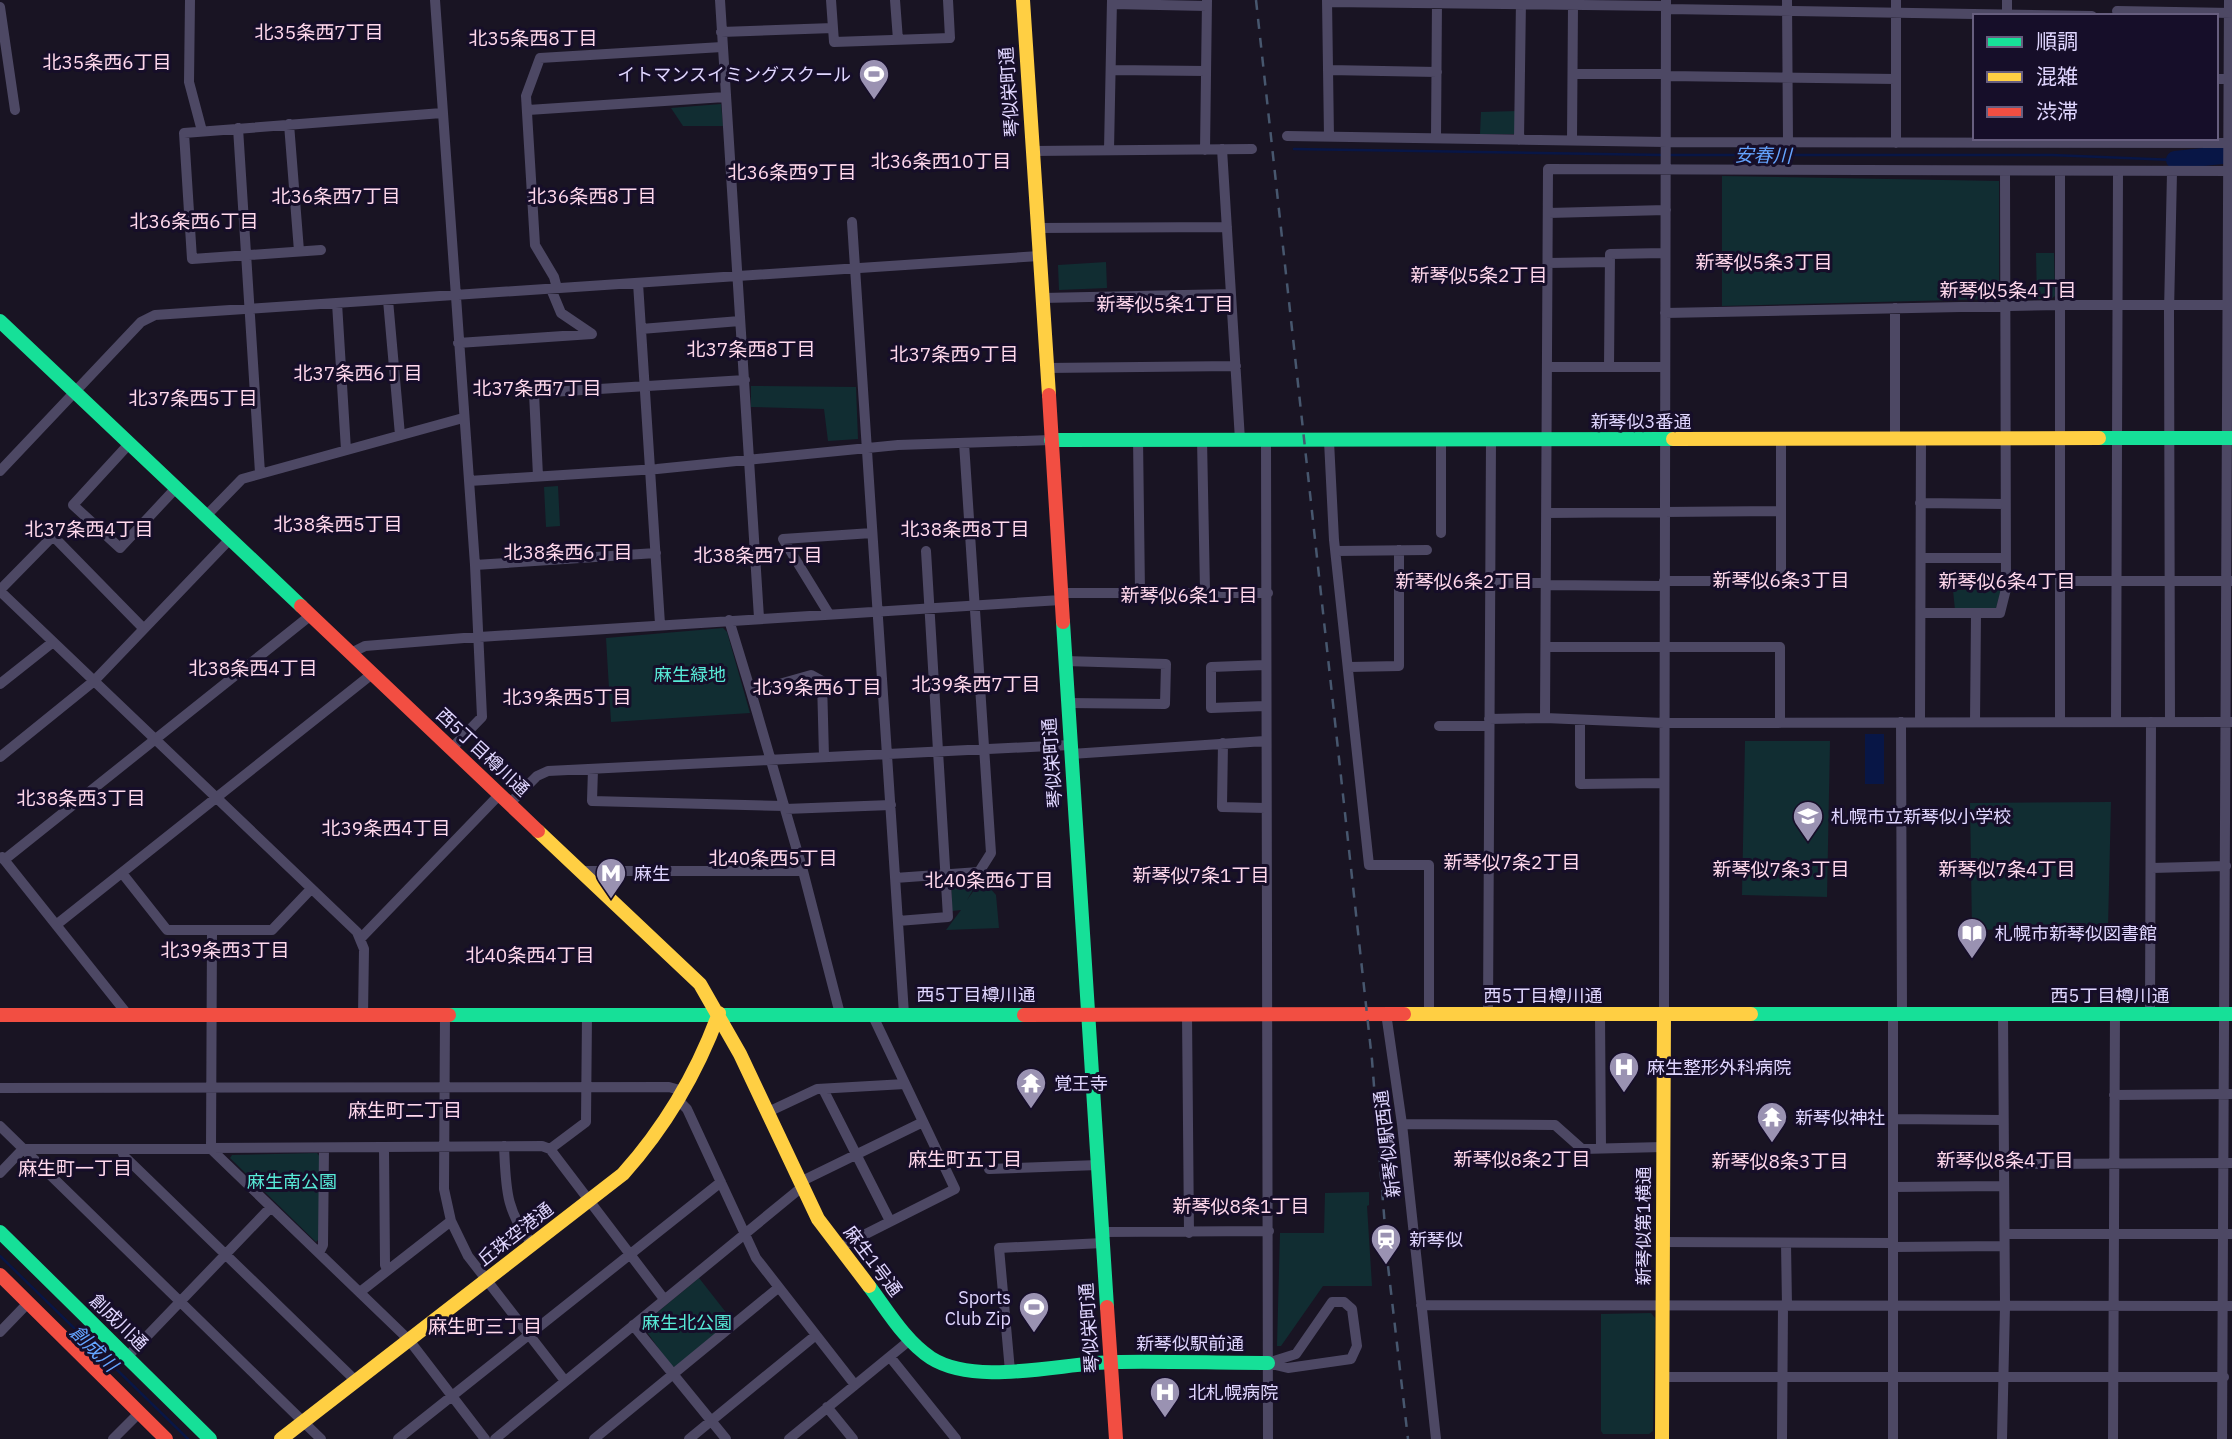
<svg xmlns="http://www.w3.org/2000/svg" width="2232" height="1439" viewBox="0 0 2232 1439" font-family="'IBM Plex Sans','Noto Sans JP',sans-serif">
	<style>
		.green { fill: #112d32 }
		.water { fill: #081646 }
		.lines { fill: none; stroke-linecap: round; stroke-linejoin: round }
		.stream { stroke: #081646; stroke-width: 2.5 }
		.river { stroke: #081646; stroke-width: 18 }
		.street { stroke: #4d4864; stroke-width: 10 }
		.fast { stroke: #16e098; stroke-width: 14 }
		.slow { stroke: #ffcf43; stroke-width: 14 }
		.jam { stroke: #f24e42; stroke-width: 14 }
		.rail { stroke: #47576e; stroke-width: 2.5; stroke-dasharray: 10 9; stroke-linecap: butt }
		.labels { text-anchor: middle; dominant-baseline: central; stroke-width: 6; stroke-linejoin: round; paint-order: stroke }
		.poi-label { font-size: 18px; fill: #e0d6ff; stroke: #160e29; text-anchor: start }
		.street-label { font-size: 18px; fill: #e0d6ff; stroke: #160e29 }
		.park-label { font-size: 18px; fill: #57ead7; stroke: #160e29 }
		.neighbourhood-label { font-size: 19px; fill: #ffd8ec; stroke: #160e29 }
		.water-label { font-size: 19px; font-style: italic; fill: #64a4ff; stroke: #160e29 }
	</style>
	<rect width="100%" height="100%" fill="#191423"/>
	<path class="green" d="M721,104L723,126H683L671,108Z
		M1517,111L1516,134H1480L1481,112Z
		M1722,176L1999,181V295L1994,299L1722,306Z
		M2036,253H2054L2055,296L2051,299H2037Z
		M1106,262L1107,288L1059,290L1058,265Z
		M751,386L856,387L858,439L828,441L824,409L751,407Z
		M558,486L560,526L546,527L544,487Z
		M2001,589L1996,609L1955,610L1953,590Z
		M723,628L727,632L750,713L611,722L606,638Z
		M1745,741H1830L1827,897L1742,895Z
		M2111,802L2108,927L1972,930L1970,803Z
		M981,876L967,900L982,879L996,895L999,928L946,930L961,910L952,911L951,878Z
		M317,1153L320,1157L319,1239L316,1242L230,1158L232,1155Z
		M1369,1192V1205L1367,1206L1372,1286H1323L1281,1346H1277L1280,1233H1324L1325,1193Z
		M699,1278L732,1320L675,1367L671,1366L642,1325Z
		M1651,1313L1655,1318L1653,1431L1649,1434H1603L1601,1431V1314Z"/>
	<path class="water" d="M1865,734H1884V784H1865Z"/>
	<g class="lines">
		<path class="stream" d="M1294,149L1662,155
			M1668,155H2052L2175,160
			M0,1256L188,1439"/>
		<path class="river" d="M2175,160L2232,154"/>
		<path class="street" d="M190,0L189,82L202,131
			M435,0L475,565L482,717L451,749
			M720,0L759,618
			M831,0L834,42L950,38L948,0
			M895,0L898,40
			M1327,0L1329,137
			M1787,0L1788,142
			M1896,0V143
			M2007,0V14
			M1327,2L1666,6
			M1112,4L1207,6
			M0,7L15,110
			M1666,9L2092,16
			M2117,11L2232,13
			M721,32L833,28
			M1111,70L1206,71
			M1328,70L1437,72
			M1573,74H1666
			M1666,76L1896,79
			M2216,79H2232
			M528,110L725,97
			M289,124L299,251
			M238,128L260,473
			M1287,136L1666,142L2231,143
			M1436,138L1437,0
			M1519,140L1521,0
			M1572,140L1573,5
			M1222,149L1240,440
			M1109,150L1112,0
			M1205,150L1207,0
			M1032,151L1252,149
			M2060,171V722
			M2232,171L1548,169L1545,718L1664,723L2232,722
			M1548,213L1666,210
			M852,222L904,1014
			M1037,228L1227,227
			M321,250L192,259L184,133L442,113
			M1548,263L1610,262
			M638,283L660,624
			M557,288L554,277L535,245L526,96L540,58L722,47
			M1042,298L1231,294
			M388,300L400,435
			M337,303L346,450
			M1665,313L2061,305H2232
			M641,329L740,321
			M458,343L592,334L561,313L551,289
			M1548,367H1665
			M1609,367L1610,254L1665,253
			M1046,368L1236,366
			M1138,438L1140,592
			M1202,439L1205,591
			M1895,439V308
			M1266,441L1268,1439
			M1329,441L1334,540L1369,865H1429V1014
			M129,444L73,505L120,548L176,488
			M0,471L141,322L155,315L1039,256
			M538,476L534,393L745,380
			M469,481L657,469L898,445L1051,440
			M1920,503L2005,504
			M1546,513L1781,511
			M206,516L242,479L463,418
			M1441,533V440
			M1336,551L1427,550
			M1921,558H2005
			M475,565L656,553
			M1664,581H1781V439
			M2061,581H2232
			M1491,583H1546
			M1546,585L1664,586
			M0,590L53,536L144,629
			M0,591L357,932L364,949L363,1015
			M1061,593H1268
			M1921,613H2000L2006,589L2005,171
			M829,614L783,539L872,533
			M729,620L751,692
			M1546,647H1780V723
			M351,653L365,646L464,638L1061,600
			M1065,661L1166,664L1165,704L1067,703
			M1349,667L1399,666V550
			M0,684L53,642
			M1265,706L1211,708V667L1265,665
			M1489,719L1545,718
			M1580,721V784L1664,783
			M1901,722L1902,1014
			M1920,722L1921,439
			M1975,722L1976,614
			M2116,722L2118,172
			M2170,722L2169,312L2172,172
			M1439,726H1488
			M1223,743L1222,807L1266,808
			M1071,754L1265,741
			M0,757L94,681L230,539
			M824,757L822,681L811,675L751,692L803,871L840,1014
			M593,769L592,801L784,806
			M510,803L537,776L548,771L1070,745
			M785,809L891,805
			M2,857L128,1015
			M4,860L311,615
			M2152,868L2226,866
			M582,871H803
			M122,873L167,930H272L311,889
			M895,878L979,872L991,853L964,443
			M898,921L948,917L926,551
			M56,925L372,674
			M212,930L211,1149L409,1340L485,1439
			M361,938L500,794
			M1386,1013L1402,1124L1436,1439
			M1187,1014L1189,1233
			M1488,1014L1491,440
			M1600,1014L1601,1148
			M1664,1014L1666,0
			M1893,1014V1439
			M2150,1014L2151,722
			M445,1015L444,1189L451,1221L468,1256L565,1381
			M0,1088L669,1087L683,1091
			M823,1089L890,1221
			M2114,1095L2232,1094
			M678,1100L687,1109L756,1258L855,1385
			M768,1112L817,1089L905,1084
			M1893,1119L2002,1120
			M1402,1124L1555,1125L1582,1149L1663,1147
			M0,1126L321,1439
			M504,1146C506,1188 505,1211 533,1245
			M384,1148L385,1265L387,1270
			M121,1149L124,1156L356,1381
			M550,1149L586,1122L587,1015
			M2004,1164L2232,1163
			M989,1169L1098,1165
			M0,1173L23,1149L542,1146L550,1149L664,1299
			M800,1182L923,1122
			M1893,1187L2004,1186
			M1102,1232L1269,1231
			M2005,1234H2232
			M1663,1242L1893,1243
			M1786,1243L1787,1306
			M1895,1247L2004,1246
			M838,1248L955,1189L872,1014
			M319,1253L323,1245L324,1148
			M360,1292L451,1221
			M1332,1302H1344L1352,1309L1357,1346L1351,1359L1288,1368L1268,1363L1296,1354Z
			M1421,1305L2232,1306
			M633,1325L726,1439
			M0,1332L28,1303
			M127,1357L271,1207
			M890,1357L956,1439
			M1010,1371L999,1248L1103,1243
			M1662,1377H2224
			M827,1407L853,1439
			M113,1439L139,1413
			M398,1439L721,1182
			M495,1439L802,1187
			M594,1439L778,1288
			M689,1439L816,1335
			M789,1439L910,1340
			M1782,1439L1783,1306
			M2002,1439L2005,1306L2003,1014
			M2113,1439L2115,1014
			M2222,1439L2229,0"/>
		<path class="fast" d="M0,321L301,606
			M2099,438H2232
			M1051,440L1673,439
			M1063,622L1107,1307
			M1751,1014H2232
			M449,1015H1024
			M0,1232L210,1439
			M869,1286C887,1310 905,1341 931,1358C977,1387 1061,1363 1114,1362C1165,1361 1217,1363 1268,1363"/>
		<path class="slow" d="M1023,0L1049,395
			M1673,439L2099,438
			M538,831L700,984L740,1054L818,1219L869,1286
			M1404,1014H1751
			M281,1439L623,1174C666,1126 697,1073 719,1013
			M1662,1439L1664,1014"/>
		<path class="jam" d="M1049,395L1063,622
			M301,606L538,831
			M0,1015H449
			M1024,1015L1404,1014
			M0,1275L166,1439
			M1107,1307L1116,1439"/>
		<path class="rail" d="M1256,0L1372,1060L1388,1266L1408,1439"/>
	</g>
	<defs>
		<g id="stadium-pin" transform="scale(1.575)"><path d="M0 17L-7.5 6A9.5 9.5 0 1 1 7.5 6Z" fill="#9a92b2" stroke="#160e29"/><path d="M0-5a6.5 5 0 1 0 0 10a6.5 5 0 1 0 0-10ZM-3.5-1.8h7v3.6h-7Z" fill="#fff"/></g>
		<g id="school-pin" transform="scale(1.575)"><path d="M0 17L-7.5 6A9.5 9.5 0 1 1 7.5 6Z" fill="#9a92b2" stroke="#160e29"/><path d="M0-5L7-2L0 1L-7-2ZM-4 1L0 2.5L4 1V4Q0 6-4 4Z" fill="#fff"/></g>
		<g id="metro-pin" transform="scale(1.575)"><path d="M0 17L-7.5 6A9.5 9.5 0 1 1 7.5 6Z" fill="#9a92b2" stroke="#160e29"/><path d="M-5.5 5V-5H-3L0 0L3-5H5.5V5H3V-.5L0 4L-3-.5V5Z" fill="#fff"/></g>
		<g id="library-pin" transform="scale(1.575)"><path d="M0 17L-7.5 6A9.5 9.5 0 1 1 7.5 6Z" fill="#9a92b2" stroke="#160e29"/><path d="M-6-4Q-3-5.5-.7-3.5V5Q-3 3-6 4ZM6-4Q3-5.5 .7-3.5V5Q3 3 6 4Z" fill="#fff"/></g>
		<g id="hospital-pin" transform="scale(1.575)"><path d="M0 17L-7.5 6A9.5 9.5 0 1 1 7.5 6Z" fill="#9a92b2" stroke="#160e29"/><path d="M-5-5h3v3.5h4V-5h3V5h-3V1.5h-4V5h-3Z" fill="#fff"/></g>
		<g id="temple-pin" transform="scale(1.575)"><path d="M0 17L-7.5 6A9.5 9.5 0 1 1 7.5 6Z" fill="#9a92b2" stroke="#160e29"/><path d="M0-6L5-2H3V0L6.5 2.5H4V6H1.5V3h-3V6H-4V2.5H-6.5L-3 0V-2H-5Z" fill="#fff"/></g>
		<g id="station-pin" transform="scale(1.575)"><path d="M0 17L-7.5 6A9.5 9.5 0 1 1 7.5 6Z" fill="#9a92b2" stroke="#160e29"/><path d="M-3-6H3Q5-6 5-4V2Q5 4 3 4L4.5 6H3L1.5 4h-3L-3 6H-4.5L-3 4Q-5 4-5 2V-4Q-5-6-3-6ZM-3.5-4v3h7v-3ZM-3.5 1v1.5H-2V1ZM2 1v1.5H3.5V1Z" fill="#fff"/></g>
	</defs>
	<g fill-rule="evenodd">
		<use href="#stadium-pin" x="874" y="74"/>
		<use href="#school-pin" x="1808" y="816"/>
		<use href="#metro-pin" x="611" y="873"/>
		<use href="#library-pin" x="1972" y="933"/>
		<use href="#hospital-pin" x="1624" y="1067"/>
		<use href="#temple-pin" x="1031" y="1083"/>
		<use href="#temple-pin" x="1772" y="1117"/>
		<use href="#station-pin" x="1386" y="1239"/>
		<use href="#stadium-pin" x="1034" y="1307"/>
		<use href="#hospital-pin" x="1165" y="1392"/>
	</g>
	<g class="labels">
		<g class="poi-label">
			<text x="851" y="74" text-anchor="end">イトマンスイミングスクール</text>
			<text x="1831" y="816">札幌市立新琴似小学校</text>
			<text x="634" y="873">麻生</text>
			<text x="1995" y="933">札幌市新琴似図書館</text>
			<text x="1647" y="1067">麻生整形外科病院</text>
			<text x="1054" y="1083">覚王寺</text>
			<text x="1795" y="1117">新琴似神社</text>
			<text x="1409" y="1239">新琴似</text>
			<text x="1011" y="1297" text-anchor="end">Sports<tspan x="1011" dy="21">Club Zip</tspan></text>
			<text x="1188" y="1392">北札幌病院</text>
		</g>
		<g class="street-label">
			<text transform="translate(1009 92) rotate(-94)">琴似栄町通</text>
			<text x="1641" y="421">新琴似3番通</text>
			<text transform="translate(483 752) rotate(43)">西5丁目樽川通</text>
			<text transform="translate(1052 763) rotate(-94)">琴似栄町通</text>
			<text x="976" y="994">西5丁目樽川通</text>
			<text x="1543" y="995">西5丁目樽川通</text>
			<text x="2110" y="995">西5丁目樽川通</text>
			<text transform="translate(1387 1144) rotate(-97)">新琴似駅西通</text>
			<text transform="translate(1643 1226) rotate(-90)">新琴似第1横通</text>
			<text transform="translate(515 1234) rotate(-38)">丘珠空港通</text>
			<text transform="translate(873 1261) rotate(53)">麻生1号通</text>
			<text transform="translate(119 1322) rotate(44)">創成川通</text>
			<text transform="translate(1089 1328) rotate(-94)">琴似栄町通</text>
			<text x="1190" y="1343">新琴似駅前通</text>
		</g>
		<g class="park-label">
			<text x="690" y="674">麻生緑地</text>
			<text x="292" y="1181">麻生南公園</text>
			<text x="687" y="1322">麻生北公園</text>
		</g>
		<g class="neighbourhood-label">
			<text x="319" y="32">北35条西7丁目</text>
			<text x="533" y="38">北35条西8丁目</text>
			<text x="107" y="62">北35条西6丁目</text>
			<text x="941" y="161">北36条西10丁目</text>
			<text x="792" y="172">北36条西9丁目</text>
			<text x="336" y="196">北36条西7丁目</text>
			<text x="592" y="196">北36条西8丁目</text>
			<text x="194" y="221">北36条西6丁目</text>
			<text x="1764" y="262">新琴似5条3丁目</text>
			<text x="1479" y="275">新琴似5条2丁目</text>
			<text x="2008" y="290">新琴似5条4丁目</text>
			<text x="1165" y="304">新琴似5条1丁目</text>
			<text x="751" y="349">北37条西8丁目</text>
			<text x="954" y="354">北37条西9丁目</text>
			<text x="358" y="373">北37条西6丁目</text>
			<text x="537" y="388">北37条西7丁目</text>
			<text x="193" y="398">北37条西5丁目</text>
			<text x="338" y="524">北38条西5丁目</text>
			<text x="89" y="529">北37条西4丁目</text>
			<text x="965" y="529">北38条西8丁目</text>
			<text x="568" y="552">北38条西6丁目</text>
			<text x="758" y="555">北38条西7丁目</text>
			<text x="1781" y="580">新琴似6条3丁目</text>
			<text x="1464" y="581">新琴似6条2丁目</text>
			<text x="2007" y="581">新琴似6条4丁目</text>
			<text x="1189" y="595">新琴似6条1丁目</text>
			<text x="253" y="668">北38条西4丁目</text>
			<text x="976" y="684">北39条西7丁目</text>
			<text x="817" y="687">北39条西6丁目</text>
			<text x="567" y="697">北39条西5丁目</text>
			<text x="81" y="798">北38条西3丁目</text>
			<text x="386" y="828">北39条西4丁目</text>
			<text x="773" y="858">北40条西5丁目</text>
			<text x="1512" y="862">新琴似7条2丁目</text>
			<text x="1781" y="869">新琴似7条3丁目</text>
			<text x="2007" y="869">新琴似7条4丁目</text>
			<text x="1201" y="875">新琴似7条1丁目</text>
			<text x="989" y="880">北40条西6丁目</text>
			<text x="225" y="950">北39条西3丁目</text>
			<text x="530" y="955">北40条西4丁目</text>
			<text x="405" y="1110">麻生町二丁目</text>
			<text x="965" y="1159">麻生町五丁目</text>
			<text x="1522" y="1159">新琴似8条2丁目</text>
			<text x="2005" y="1160">新琴似8条4丁目</text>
			<text x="1780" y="1161">新琴似8条3丁目</text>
			<text x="75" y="1168">麻生町一丁目</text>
			<text x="1241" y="1206">新琴似8条1丁目</text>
			<text x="485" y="1326">麻生町三丁目</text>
		</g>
		<g class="water-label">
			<text transform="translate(1763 155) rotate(1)">安春川</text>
			<text transform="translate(94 1348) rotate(44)">創成川</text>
		</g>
	</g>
	<rect x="1973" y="14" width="245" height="126" fill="#160e29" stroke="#675e7f" stroke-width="2"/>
	<rect x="1987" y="37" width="35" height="10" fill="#16e098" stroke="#675e7f" stroke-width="2"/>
	<text x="2036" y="49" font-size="21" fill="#e0d6ff">順調</text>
	<rect x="1987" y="72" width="35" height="10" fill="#ffcf43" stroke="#675e7f" stroke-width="2"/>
	<text x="2036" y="84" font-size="21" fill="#e0d6ff">混雑</text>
	<rect x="1987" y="107" width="35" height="10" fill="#f24e42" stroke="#675e7f" stroke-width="2"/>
	<text x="2036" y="119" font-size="21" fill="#e0d6ff">渋滞</text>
</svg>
